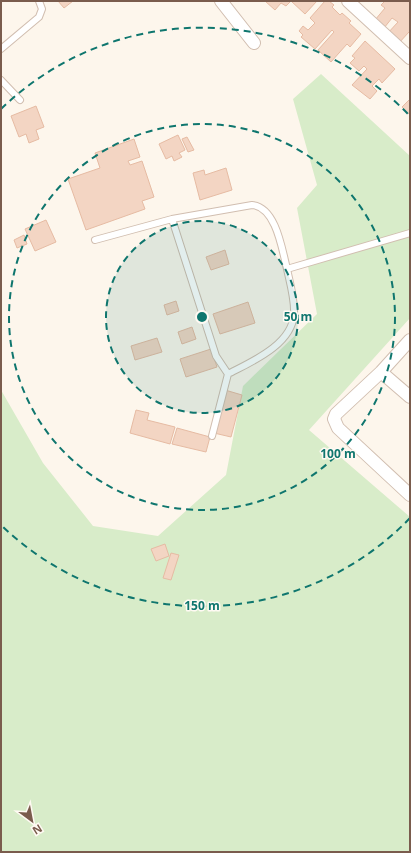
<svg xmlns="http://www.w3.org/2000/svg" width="411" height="853" viewBox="0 0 411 853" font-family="'Open Sans',sans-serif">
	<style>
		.green { fill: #d8ecc9 }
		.building { fill: #f3d5c3; stroke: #e6bba3 }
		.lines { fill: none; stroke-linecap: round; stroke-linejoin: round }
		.lane-casing { stroke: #d1beb0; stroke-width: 8 }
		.street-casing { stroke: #d1beb0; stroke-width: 14 }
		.lane { stroke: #fff; stroke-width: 6 }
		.street { stroke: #fff; stroke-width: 12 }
		.ring { fill: none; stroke: #0f766e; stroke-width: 2; stroke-dasharray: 7 5 }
		.centre { fill: #0f766e; stroke: #fffaf3; stroke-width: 2 }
		.ring-label { font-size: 12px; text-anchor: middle; font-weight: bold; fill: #0f766e; stroke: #fffaf3; stroke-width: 3; stroke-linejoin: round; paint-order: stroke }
	</style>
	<rect width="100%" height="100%" fill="#fdf6ec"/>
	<path class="green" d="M321,74L410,156V318L309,430L410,517V852H1V390L43,463L93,526L158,536L226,475L243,386L317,314L297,208L317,185L293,99Z"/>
	<path class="building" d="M58,1H73L64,8Z
		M265,1H291L286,6L281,3L275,10Z
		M291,1H317L305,14Z
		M325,1H329L334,5L332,7L340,15L342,13L351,21L349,23L361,34L350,47L347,44L331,62L318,50L334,32L332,30L315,49L301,37L303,35L299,31L303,26L308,30L315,23L310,18Z
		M385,1H410V33L409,32L398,44L387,34L398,22L392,18L384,28L375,20L385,8L381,5Z
		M365,41L395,69L382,83L379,79L372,86L377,91L370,99L352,85L367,69L364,66L359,71L350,63L355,58L352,56Z
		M410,99V115L402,107Z
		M36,106L44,127L36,130L39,139L29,143L26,134L19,137L11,116Z
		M178,135L185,150L179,153L182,157L174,161L172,156L166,159L159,144Z
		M187,137L194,150L188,152L182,139Z
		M134,139L140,157L128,161L130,165L142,161L154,197L142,201L145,209L86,230L68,179L100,168L95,153Z
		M226,168L232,190L200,200L193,173L204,170L205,175Z
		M46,220L56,242L35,251L25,229Z
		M24,235L27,244L17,248L14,240Z
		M225,250L229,264L211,270L206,257Z
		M176,301L179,311L167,315L164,305Z
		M248,302L255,323L220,334L213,314Z
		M192,327L196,339L182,344L178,332Z
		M157,338L162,352L135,360L131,346Z
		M211,349L217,367L186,377L180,359Z
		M225,390L242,395L231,437L214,433Z
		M136,410L149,413L147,420L175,427L170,444L130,433Z
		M177,428L210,437L206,452L172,444Z
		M165,544L169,556L156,561L151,549Z
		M171,553L179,555L171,580L163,578Z"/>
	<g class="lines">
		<g class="lane-casing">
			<path id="lane" d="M1,49L39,17L42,9L39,1
				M1,80L20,100
				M172,219L216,356L228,374L212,436
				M95,240L172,219L252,205C276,207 282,249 287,269
				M228,374C251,362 292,345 294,314C295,300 290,283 287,269L410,233"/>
		</g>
		<g class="street-casing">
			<path id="street" d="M221,1L254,43
				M348,1L410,58
				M410,340L381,372L336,414L334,419L338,428L410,495
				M381,372L410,397"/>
		</g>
		<use href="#lane" class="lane"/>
		<use href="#street" class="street"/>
	</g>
	<circle cx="202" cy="317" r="96" fill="#0f766e" fill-opacity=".12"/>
	<g class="ring">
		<circle cx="202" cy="317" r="96"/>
		<circle cx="202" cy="317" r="193"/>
		<path d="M410 518A289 289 0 0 1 1 525M1 109A289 289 0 0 1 410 116"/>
	</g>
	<circle cx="202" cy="317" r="6" class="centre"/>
	<g class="ring-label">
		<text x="298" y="321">50 m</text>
		<text x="338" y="458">100 m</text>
		<text x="202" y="610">150 m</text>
	</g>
	<rect width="411" height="853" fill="none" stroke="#7a5c4d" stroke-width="4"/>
	<g transform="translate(32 821) rotate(148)" stroke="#fffaf3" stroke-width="3" paint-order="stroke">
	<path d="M0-3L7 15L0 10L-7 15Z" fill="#7a5c4d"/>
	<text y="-6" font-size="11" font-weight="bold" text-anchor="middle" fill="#7a5c4d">N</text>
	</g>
</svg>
